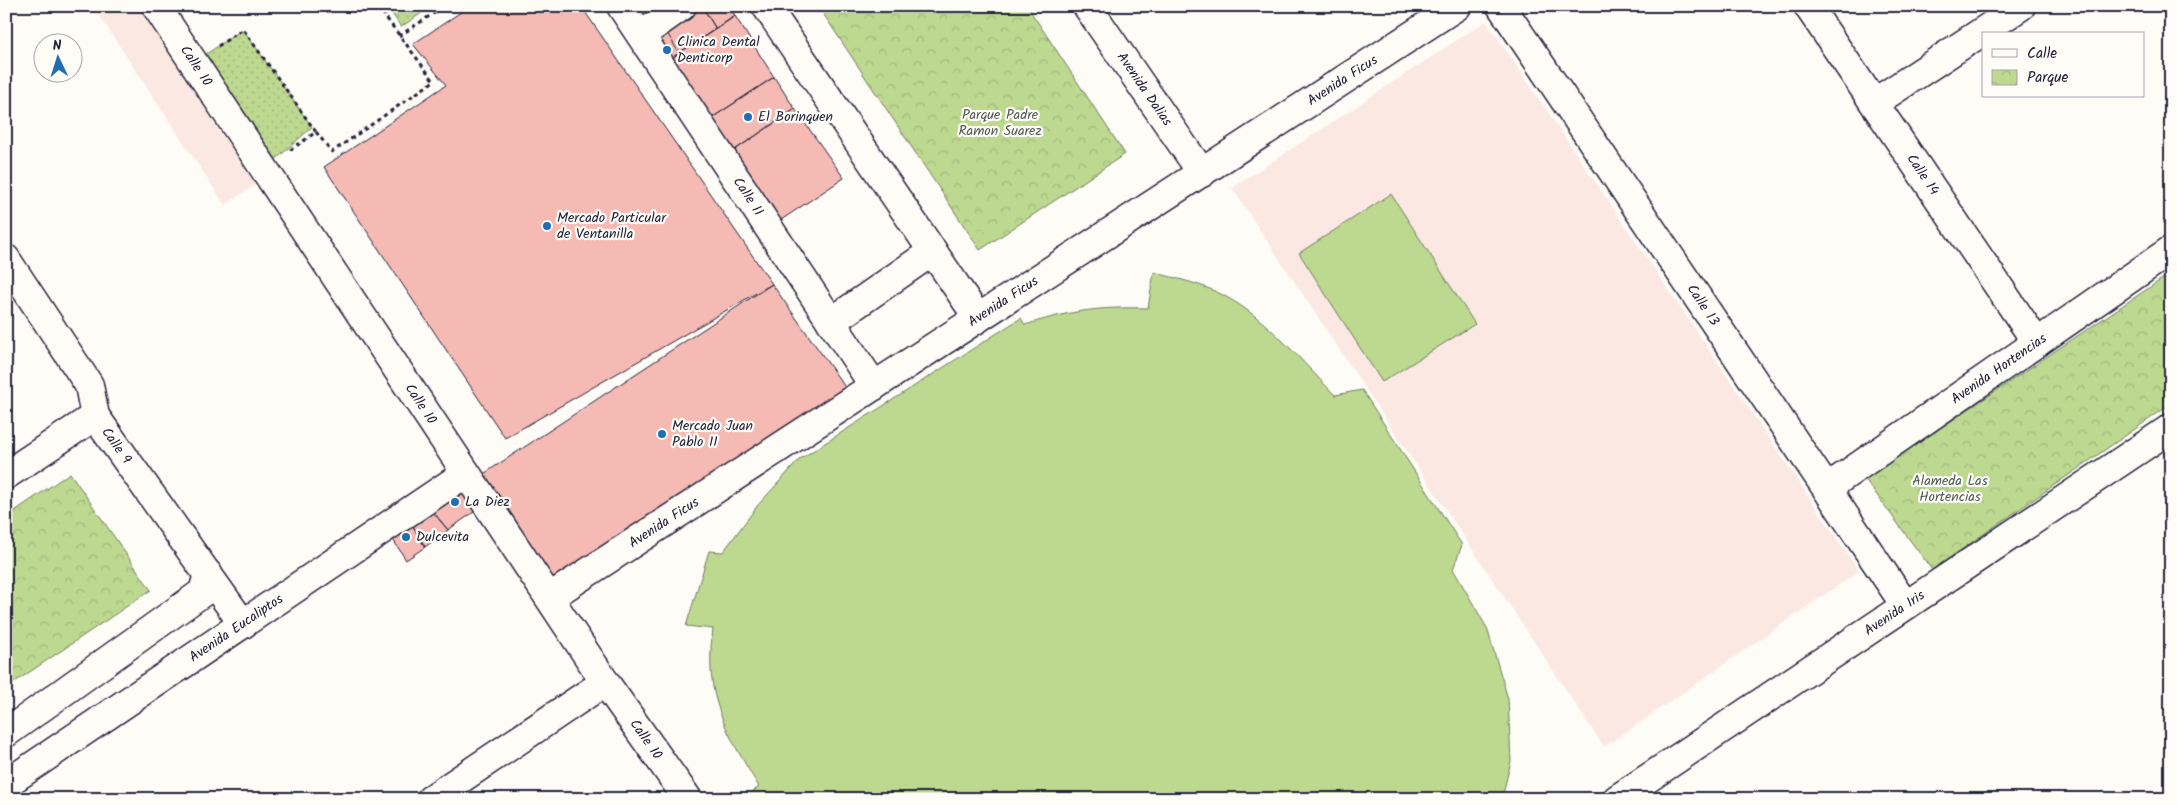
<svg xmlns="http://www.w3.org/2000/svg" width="2177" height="805" viewBox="0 0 2177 805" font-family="Kalam,sans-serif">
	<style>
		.built { fill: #fbe8e3 }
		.grass { fill: url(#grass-dots); stroke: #707d65 }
		.park { fill: url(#park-crowns); stroke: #707d65 }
		.pitch { fill: #bdd88f; stroke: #707d65 }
		.building { fill: #f6bab5; stroke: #22223b }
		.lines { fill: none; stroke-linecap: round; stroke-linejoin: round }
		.minor-casing { stroke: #22223b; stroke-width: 31 }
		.path { stroke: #22223b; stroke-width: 3; stroke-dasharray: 4 4; stroke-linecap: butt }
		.minor { stroke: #fdfcf7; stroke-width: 28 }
		.poi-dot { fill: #1f6fb2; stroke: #fdfcf7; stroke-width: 2 }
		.labels { text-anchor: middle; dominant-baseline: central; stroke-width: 4.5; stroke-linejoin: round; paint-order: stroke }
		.poi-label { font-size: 14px; fill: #22223b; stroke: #fdfcf7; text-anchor: start }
		.street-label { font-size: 14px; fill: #22223b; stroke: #fdfcf7 }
		.park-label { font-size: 14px; fill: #505954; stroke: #fdfcf7 }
	</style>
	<defs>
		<pattern id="grass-dots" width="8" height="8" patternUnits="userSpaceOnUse" patternTransform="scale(1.25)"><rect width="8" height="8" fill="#bdd88f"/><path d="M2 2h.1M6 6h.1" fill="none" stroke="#a2b97c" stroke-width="1.8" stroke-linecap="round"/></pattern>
		<pattern id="park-crowns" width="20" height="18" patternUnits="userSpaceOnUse" patternTransform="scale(1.25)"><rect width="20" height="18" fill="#bdd88f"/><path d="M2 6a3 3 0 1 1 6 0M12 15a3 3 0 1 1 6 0" fill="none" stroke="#a2b97c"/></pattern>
	</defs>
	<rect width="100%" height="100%" fill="#fdfcf7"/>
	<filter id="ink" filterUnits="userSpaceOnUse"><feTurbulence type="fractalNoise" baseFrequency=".02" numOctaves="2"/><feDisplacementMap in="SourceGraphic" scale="10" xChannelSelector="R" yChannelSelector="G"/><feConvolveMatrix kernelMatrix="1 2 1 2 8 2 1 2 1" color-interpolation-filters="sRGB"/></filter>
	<g filter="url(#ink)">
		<path class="built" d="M93,6H157L269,176L225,205Z
			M1486,21L1859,571L1604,747L1232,188Z"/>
		<path class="grass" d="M387,6H432L401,27Z
			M243,29L312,127L264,170L193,63Z"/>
		<path class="park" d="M818,6H1027L1125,154L980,250Z
			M2171,273V404L1932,570L1865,479Z
			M70,473L151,590L6,688V517Z"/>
		<path class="pitch" d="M1391,194L1475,324L1382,382L1299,253Z
			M1154,272C1169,277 1186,280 1202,286C1257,305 1295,355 1335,395L1362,390L1462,545L1453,569L1487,628L1508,699L1511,761L1503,794L1491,799H742L759,787C726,731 703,697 713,629L686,626L709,551L723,552L758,505L800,459L1021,318L1025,325C1073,310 1099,307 1148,308Z"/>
		<path class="building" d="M470,6H581L772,284L505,438L324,167L446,85L413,44Z
			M682,6H702L716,29L679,53L660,21Z
			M682,6H729L735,16L661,65L641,35Z
			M702,6H729L735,16L716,29Z
			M735,16L774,77L701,125L661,65Z
			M774,77L795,109L723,158L701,125Z
			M795,109L844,178L769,228L723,158Z
			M772,284L847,390L549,583L479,477Z
			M466,473L487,503L448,530L424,501Z
			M424,501L448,530L425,547L406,514Z
			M406,514L425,547L406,560L385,527Z"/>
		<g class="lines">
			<g class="minor-casing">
				<g id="minor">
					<path id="s1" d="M156,6L605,682L688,799"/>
					<path id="s2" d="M621,6L874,386"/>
					<path d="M766,6L978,318"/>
					<path id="s3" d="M1087,6L1202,173"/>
					<path id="s4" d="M1501,6L1905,605"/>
					<path id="s5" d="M1808,6L2037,343"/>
					<path d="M641,35L682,6"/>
					<path d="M1874,103L2021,6"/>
					<path id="s6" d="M6,259L89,385L95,416L243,624"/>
					<path d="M831,322L933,251"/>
					<path d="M6,475L95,416"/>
					<path id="s7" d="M1827,488L2171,250"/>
					<path id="s8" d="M550,597L1457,6"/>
					<path d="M6,733L203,592L208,574"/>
					<path id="s9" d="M6,784L466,473"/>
					<path d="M431,799L605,682"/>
					<path id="s10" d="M1617,799L2171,428"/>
				</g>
			</g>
			<path class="path" d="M399,36L445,6
				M218,46L243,29L316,132L289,151
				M316,132L332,152L434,81L384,15L390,10L388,6"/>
			<use href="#minor" class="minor"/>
		</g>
	</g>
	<g class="poi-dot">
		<circle cx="667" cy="50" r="5"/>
		<circle cx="748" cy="117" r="5"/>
		<circle cx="547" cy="226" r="5"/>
		<circle cx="662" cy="434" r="5"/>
		<circle cx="455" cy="502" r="5"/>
		<circle cx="406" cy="537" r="5"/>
	</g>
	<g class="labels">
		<g class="poi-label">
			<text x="677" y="42">Clinica Dental<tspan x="677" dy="16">Denticorp</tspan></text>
			<text x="758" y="117">El Borinquen</text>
			<text x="557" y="218">Mercado Particular<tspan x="557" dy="16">de Ventanilla</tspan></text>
			<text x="672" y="426">Mercado Juan<tspan x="672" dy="16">Pablo II</tspan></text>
			<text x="465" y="502">La Diez</text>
			<text x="416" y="537">Dulcevita</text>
		</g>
		<g class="street-label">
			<text stroke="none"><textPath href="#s1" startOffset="72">Calle 10</textPath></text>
			<text stroke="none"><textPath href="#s8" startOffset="946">Avenida Ficus</textPath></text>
			<text stroke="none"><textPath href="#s3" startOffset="101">Avenida Dalias</textPath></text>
			<text stroke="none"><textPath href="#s5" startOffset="204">Calle 14</textPath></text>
			<text stroke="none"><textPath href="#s2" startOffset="229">Calle 11</textPath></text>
			<text stroke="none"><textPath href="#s8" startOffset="541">Avenida Ficus</textPath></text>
			<text stroke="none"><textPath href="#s4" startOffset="361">Calle 13</textPath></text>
			<text stroke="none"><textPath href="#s7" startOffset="209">Avenida Hortencias</textPath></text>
			<text stroke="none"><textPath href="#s1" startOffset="478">Calle 10</textPath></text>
			<text stroke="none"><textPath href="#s6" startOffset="219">Calle 9</textPath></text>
			<text stroke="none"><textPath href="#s8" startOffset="136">Avenida Ficus</textPath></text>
			<text stroke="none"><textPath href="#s10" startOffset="334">Avenida Iris</textPath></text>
			<text stroke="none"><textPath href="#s9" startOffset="278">Avenida Eucaliptos</textPath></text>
			<text stroke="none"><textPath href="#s1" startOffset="882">Calle 10</textPath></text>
		</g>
		<g class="park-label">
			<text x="1000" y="115">Parque Padre<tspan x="1000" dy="16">Ramon Suarez</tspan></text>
			<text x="1950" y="481">Alameda Las<tspan x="1950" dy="16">Hortencias</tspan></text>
		</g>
	</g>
	<rect width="2177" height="805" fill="none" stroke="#fdfcf7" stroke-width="25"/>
	<rect x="12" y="12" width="2152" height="780" fill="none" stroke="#22223b" stroke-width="2" filter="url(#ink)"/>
	<rect x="1982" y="32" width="162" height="65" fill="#fdfcf7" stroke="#a5a5ac"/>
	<rect x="1992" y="49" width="25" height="8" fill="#fdfcf7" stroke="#a5a5ac"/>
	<text x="2027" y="58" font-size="15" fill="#22223b">Calle</text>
	<rect x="1992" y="70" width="25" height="15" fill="url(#park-crowns)" stroke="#a5a5ac"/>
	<text x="2027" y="82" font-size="15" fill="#22223b">Parque</text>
	<g transform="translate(58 58) rotate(356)"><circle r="24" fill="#fdfcf7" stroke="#a5a5ac"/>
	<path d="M0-4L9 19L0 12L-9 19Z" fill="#1f6fb2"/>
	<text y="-8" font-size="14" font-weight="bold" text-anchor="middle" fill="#22223b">N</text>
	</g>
</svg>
